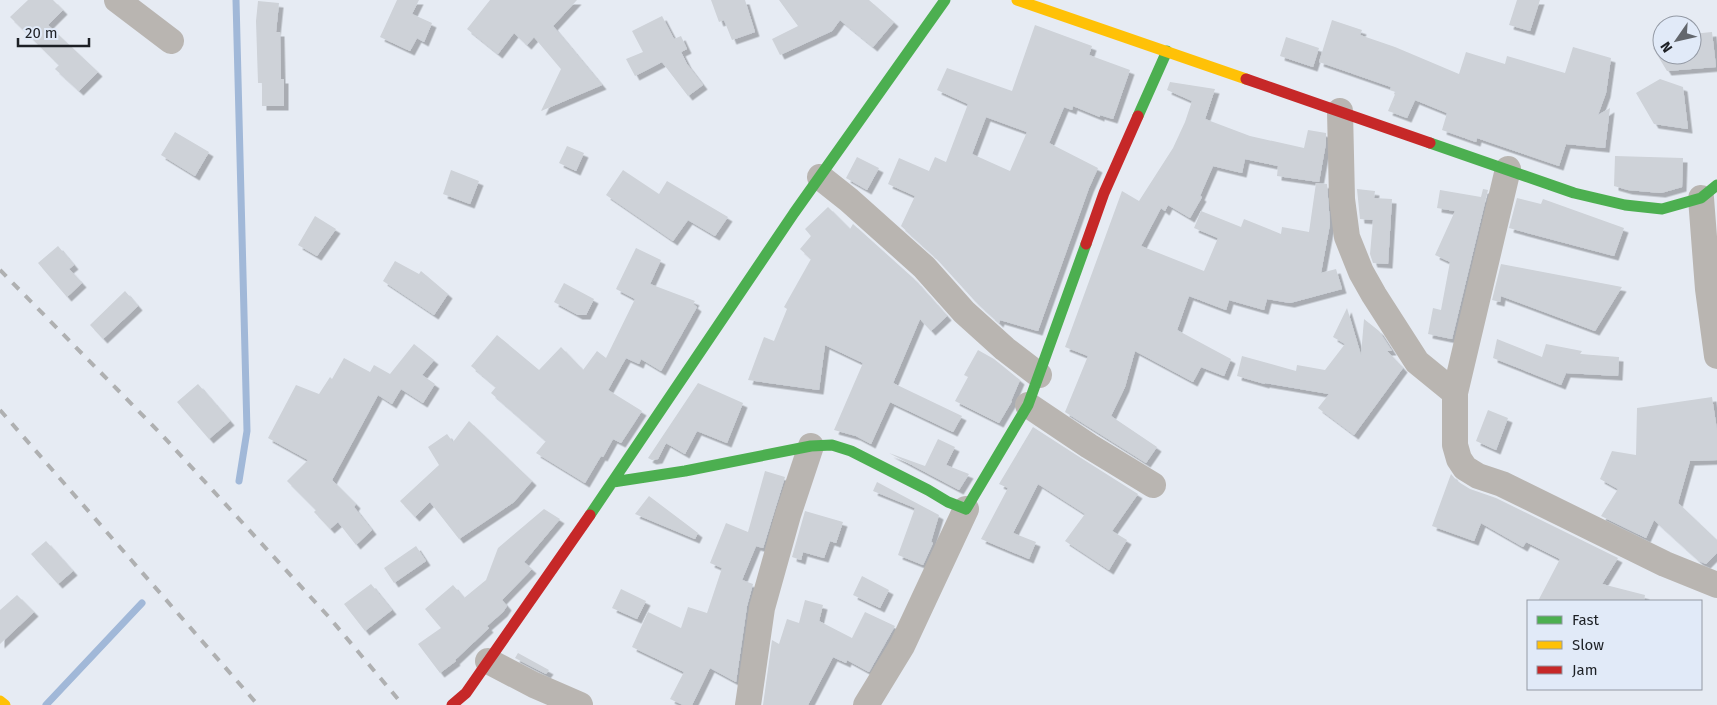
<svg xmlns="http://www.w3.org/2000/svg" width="1717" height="705" viewBox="0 0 1717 705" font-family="'Fira Sans',sans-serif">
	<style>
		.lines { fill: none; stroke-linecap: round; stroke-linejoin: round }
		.stream { stroke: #a1b8d8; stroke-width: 7 }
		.building { fill: #ced2d8; fill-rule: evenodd; filter: url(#shadow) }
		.street { stroke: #b9b5b1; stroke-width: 26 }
		.fast { stroke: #4caf50; stroke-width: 11 }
		.slow { stroke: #ffc107; stroke-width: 11 }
		.jam { stroke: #c62828; stroke-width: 11 }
		.rail { stroke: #afb0b1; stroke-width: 4; stroke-dasharray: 9 9; stroke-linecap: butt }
	</style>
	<defs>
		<filter id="shadow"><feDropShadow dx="4.5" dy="4.5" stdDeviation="0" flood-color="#0004"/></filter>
	</defs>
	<rect width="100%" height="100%" fill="#e6ebf3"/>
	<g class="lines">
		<path class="stream" d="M236,0L247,431L239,481
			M46,705L142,603"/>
	</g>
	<path class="building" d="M28,0H53L63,10L48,25L98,72L79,91L55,69L59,65L10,17Z
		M397,0H419L412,14L432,23L424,42L417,38L410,51L380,37Z
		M490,0H577L553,26L602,85L541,111L561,69L534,37L527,45L514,33L498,54L467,29Z
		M711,0H745L755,32L732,40L724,20L719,22Z
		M779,0H869L894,22L873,47L840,20L832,31L780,55L772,39L798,26Z
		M1517,0H1540L1530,31L1509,25Z
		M258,1L279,3L276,32H280L281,79H284V106H262V83H258L256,21Z
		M662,16L674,39L681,36L687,49L681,52L687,64L703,85L688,96L662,62L635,76L626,59L643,52L632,31Z
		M1332,20L1362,30L1360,35L1395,47L1459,74L1466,52L1505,64L1507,56L1565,73L1573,47L1611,58L1606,93L1598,115L1610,108L1605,148L1566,144L1559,166L1477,138L1476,142L1442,130L1447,113L1415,100L1407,118L1391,112L1388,111L1396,92L1390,90L1391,87L1319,62Z
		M1035,25L1092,46L1089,55L1130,70L1113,119L1100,115V117L1073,106L1072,110L1064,107L1049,143L1098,168L1089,188L1038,331L1000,320L999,323L975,301L935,257L901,226L915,196L888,184L899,158L929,171L935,157L946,162L968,104L937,90L947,68L1012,91ZM986,117L1027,132L1010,171L972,154Z
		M1712,32L1716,67L1667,71L1653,48L1662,42V55H1692V34Z
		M1286,37L1319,48L1313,67L1280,56Z
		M1660,79L1683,87L1688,129L1654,124L1636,93Z
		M1170,82L1215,89L1205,119L1250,136L1304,148L1308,130L1326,133V143L1319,182L1277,176L1278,166L1245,159L1242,173L1213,166L1200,196L1202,197L1190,218L1168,205L1165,211L1161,208L1141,246L1204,271L1218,238L1194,228L1201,211L1241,227L1244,219L1281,234L1282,227L1309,232L1316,183L1327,184L1330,224L1321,273L1336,269L1342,289L1290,303L1267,299L1264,310L1229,300L1226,310L1189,296L1177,330L1231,359L1224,376L1201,367L1193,382L1135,351L1125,387L1111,416L1157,447L1146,463L1065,412L1088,356L1065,347L1122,191L1139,201L1173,148L1185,122L1192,101L1167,90Z
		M175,132L209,152L195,176L161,155Z
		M567,146L584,153L576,171L559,163Z
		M1615,156L1683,158L1682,187L1661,193L1628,190L1614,186Z
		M857,157L879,168L867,190L846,178Z
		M451,170L479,181L470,204L443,194Z
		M623,170L659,194L667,181L728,217L715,236L688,220L673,241L606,195Z
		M1357,189L1375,191L1374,198L1392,199L1388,264L1373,263L1370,254L1373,220L1360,219Z
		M1483,189L1488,190L1452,339L1428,334L1433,308L1441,310L1450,262L1435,255L1455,211L1437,208L1440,190L1481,197Z
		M1517,198L1541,204L1543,199L1624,228L1614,256L1509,228Z
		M828,207L850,229L853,224L913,278L947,316L931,331L920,319L893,383L962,416L953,432L890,402L871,444L856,436L834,430L863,363L825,345L819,390L748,380L764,337L774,341L787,309L784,307L811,259L800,249L811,236L805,229Z
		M315,216L336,229L317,256L298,245Z
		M58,246L74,265L69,269L82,283L67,297L38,263Z
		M636,248L661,260L650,284L695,301L693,304L697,307L661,371L641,359L639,364L626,358L608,390L642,411L621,443L613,439L603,457L601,456L585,483L536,453L546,441L491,393L496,387L471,366L497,335L539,370L561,347L583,370L597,351L606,358L635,299L616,289Z
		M395,261L419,274L421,271L448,294L434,315L383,281Z
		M1501,264L1622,287L1595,331L1501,296L1500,302L1492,300Z
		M564,283L594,299L586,315H578L554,302Z
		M125,291L138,306L103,339L90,325Z
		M1347,308L1361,355L1364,319L1379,331L1392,351H1387L1403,368L1354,435L1318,408L1329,394L1265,383V384L1237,376L1242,356L1296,371L1297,365L1325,370L1345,344L1333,337Z
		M1497,339L1542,357L1546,344L1582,351L1580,354L1619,357L1618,376L1566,373L1561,385L1493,358Z
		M414,344L434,360L422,375L435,384L423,403L401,389L392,404L378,395L332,480L356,504L354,507L372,530L356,545L338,522L330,529L314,512L316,510L287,481L308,460L268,438L296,385L319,394L330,377L332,379L344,358L370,372L374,365L390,374Z
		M978,350L994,359L1020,380L1011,401H1012L999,423L955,401L968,377L964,375Z
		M698,383L743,403L727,443L697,431L685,454L666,443L658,459L652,460L648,458Z
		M198,384L230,421L209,439L177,402Z
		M1712,397L1717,430V460L1690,461L1678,503L1717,540V553L1706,564L1699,561L1654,520L1646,538L1601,516L1618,489L1600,479L1612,451L1636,455L1637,408Z
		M1488,410L1508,418L1496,450L1476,441Z
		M469,421L532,481L514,502L459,539L430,502L415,517L400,501L439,465L428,447L447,434L453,442Z
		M1033,427L1081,458L1138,494L1112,531L1127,540L1109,570L1065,541L1085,514L1038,484L1013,533L1036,542L1029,559L981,539L1008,488L999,484Z
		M938,439L955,447L946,465L969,474L959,490L889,453L925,466Z
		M765,471L785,477L763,548L756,546L742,580L753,584L747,606L736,682L710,668L692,705H683L670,699L684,672L632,647L648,612L681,628L688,607L707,613L722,568L710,563L726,523L748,532Z
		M1451,474L1457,481L1470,489L1496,498L1618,558L1602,584L1645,595L1644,601H1538L1560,559L1526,542L1523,547L1481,523L1474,541L1432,526Z
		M877,482L939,515L931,542L933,543L923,565L898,555L915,508L873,491Z
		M649,496L698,533L695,539L635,514Z
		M544,509L560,519L524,562L532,569L502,600L507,606L503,612L487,626L489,628L455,660L456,661L440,673L418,644L441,628L425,609L453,585L464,598L486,580L498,548Z
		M805,511L843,522L836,543L830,541L824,558L803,552L801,560L792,557Z
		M46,541L73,571L58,584L31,554Z
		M416,546L426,561L394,583L384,568Z
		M862,576L889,590L880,608L853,595Z
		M371,584L392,610L365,631L344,604Z
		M621,589L646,601L637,619L612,608Z
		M17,595L34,612L0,644V610Z
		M805,600L823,605L819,621L852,638L865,612L895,626L869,672L847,660L846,663L833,657L808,705H763L772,640L779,644L787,619L799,623Z
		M518,653L549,670L546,674L515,658Z"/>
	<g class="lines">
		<path class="street" d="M117,0L171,41
			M1340,111L1342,199L1347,237L1361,272L1374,295L1417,362L1455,393
			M1508,169L1455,393V445L1459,459L1465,468L1478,476L1502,484L1665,564L1717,585
			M820,177L849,200L924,267L964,312L1005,349L1039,375
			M1701,198L1708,289L1717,356
			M1028,405L1089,446L1153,485
			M488,661L534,685L580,705
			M748,705L762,608L788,515L811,446
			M866,705L902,646L966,509"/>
		<path class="fast" d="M1138,116L1167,51
			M1430,143L1574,193L1625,205L1662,209L1701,198L1717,185
			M613,482L685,471L811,446L832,445L851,451L928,490L948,502L966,509L1028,405L1086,244
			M590,515L794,213L945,0"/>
		<path class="slow" d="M1017,0L1246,79
			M0,701L5,705"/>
		<path class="jam" d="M1246,79L1430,143
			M1086,244L1104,193L1138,116
			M452,705L466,693L590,515"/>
		<path class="rail" d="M0,270L162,435L328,616L403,705
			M0,410L258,705"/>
	</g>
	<rect x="1527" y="600" width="175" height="90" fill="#e1eaf8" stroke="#9399a4"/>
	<rect x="1537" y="616" width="25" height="8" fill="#4caf50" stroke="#9399a4"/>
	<text x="1572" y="625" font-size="15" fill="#1d2025">Fast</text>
	<rect x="1537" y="641" width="25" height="8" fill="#ffc107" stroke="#9399a4"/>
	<text x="1572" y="650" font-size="15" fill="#1d2025">Slow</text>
	<rect x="1537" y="666" width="25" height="8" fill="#c62828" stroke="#9399a4"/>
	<text x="1572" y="675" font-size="15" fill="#1d2025">Jam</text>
	<g transform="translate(1677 40) rotate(236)"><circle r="24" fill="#e1eaf8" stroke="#9399a4"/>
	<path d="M0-4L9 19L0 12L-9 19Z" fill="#63676d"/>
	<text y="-8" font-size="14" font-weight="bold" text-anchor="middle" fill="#1d2025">N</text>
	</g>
	<path d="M18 38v8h71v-8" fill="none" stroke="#1d2025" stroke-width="2.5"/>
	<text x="25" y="38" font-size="15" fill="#1d2025" stroke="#e1eaf8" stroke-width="4" paint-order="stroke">20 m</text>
</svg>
